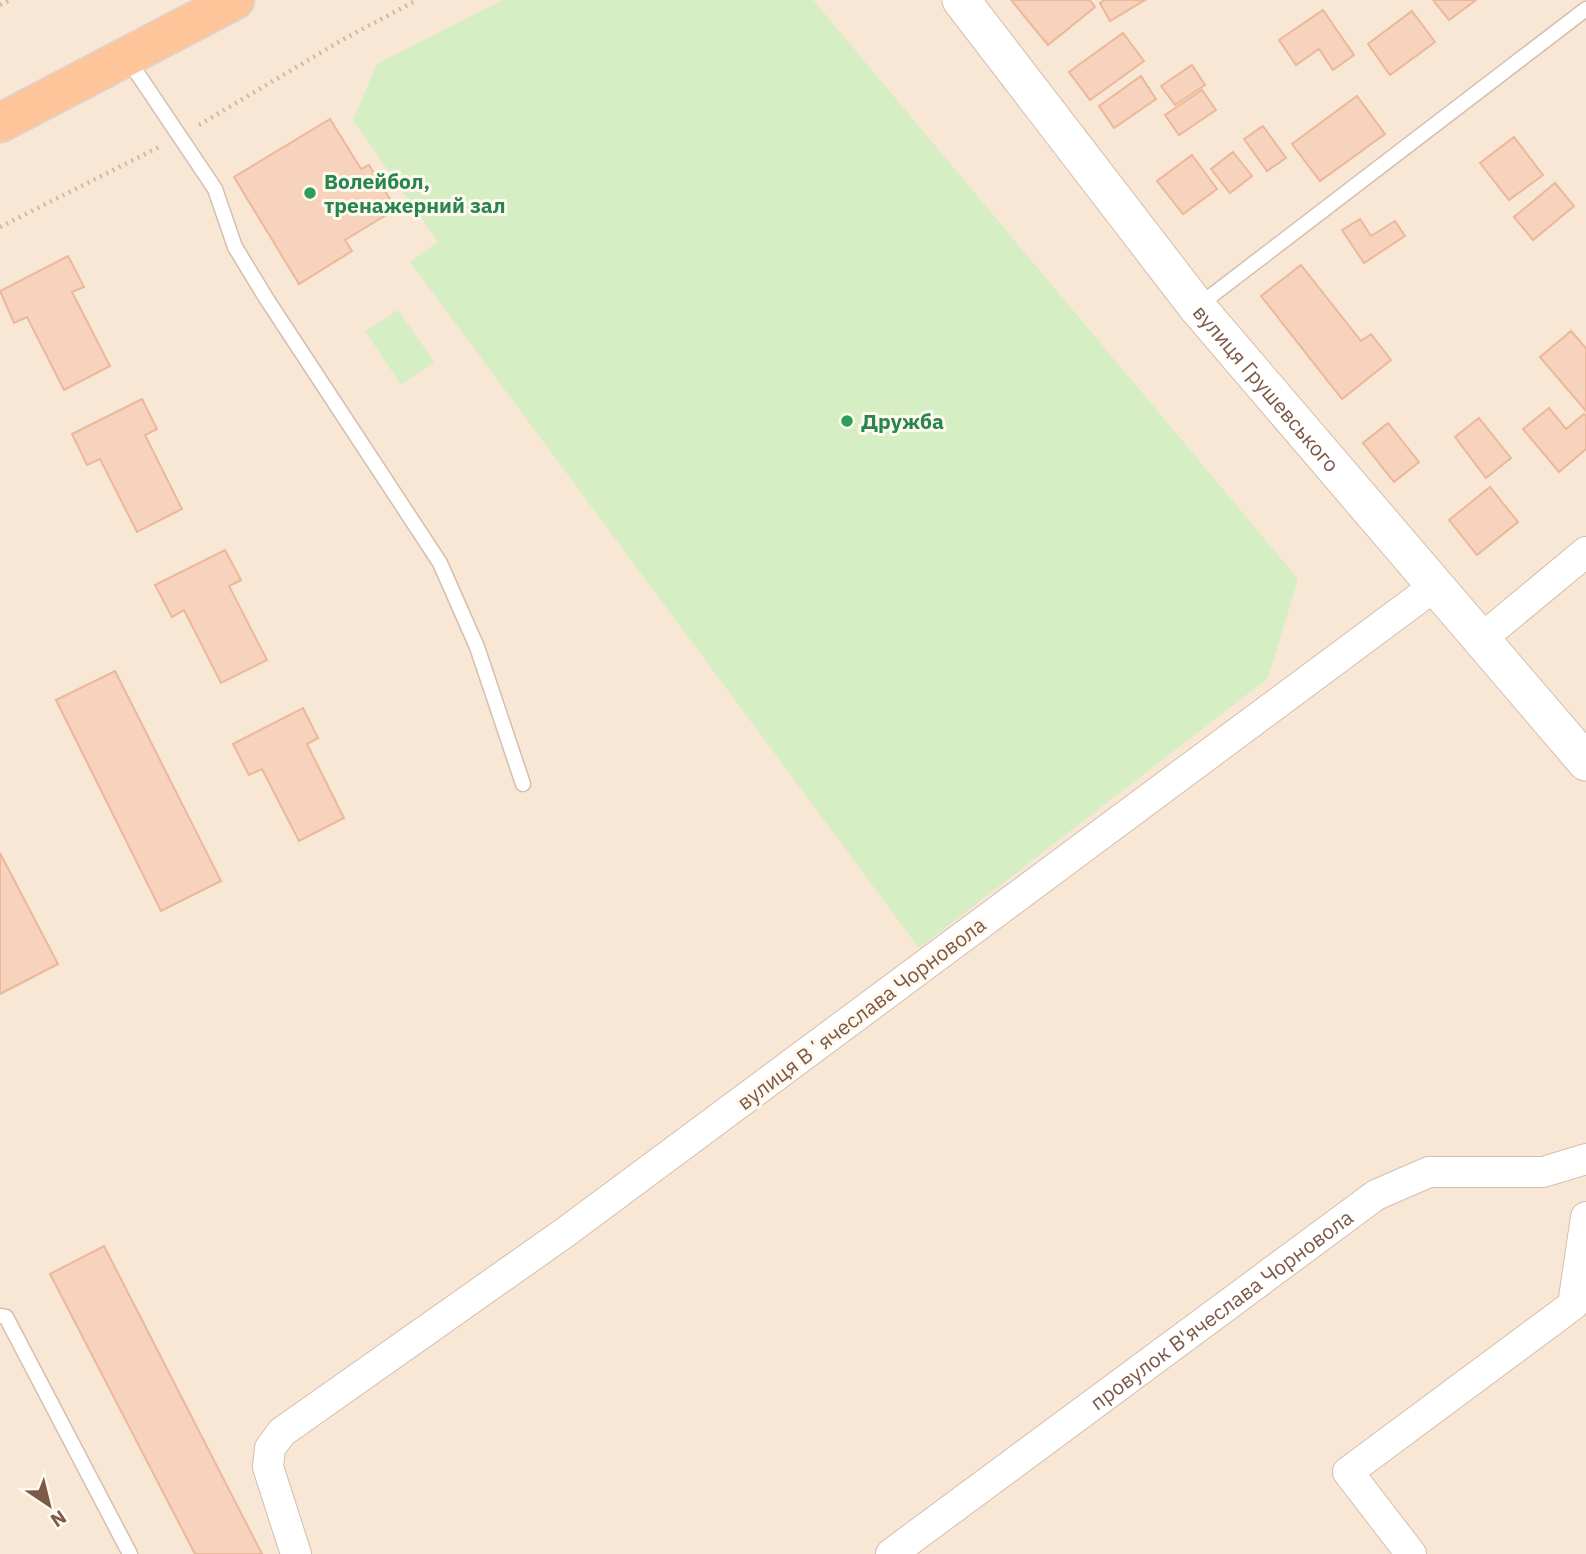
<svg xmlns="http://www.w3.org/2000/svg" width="1586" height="1554" viewBox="0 0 1586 1554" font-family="'IBM Plex Sans',sans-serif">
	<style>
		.residential { fill: #f7e7d4 }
		.grass { fill: #d5eec3 }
		.building { fill: #f7d2bc; stroke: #ebb89a; stroke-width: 2 }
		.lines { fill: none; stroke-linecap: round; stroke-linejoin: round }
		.service-casing { stroke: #d5beae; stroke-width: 17 }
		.minor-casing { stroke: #d5beae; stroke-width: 32 }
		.tertiary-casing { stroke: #d5beae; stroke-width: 39 }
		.trunk-casing { stroke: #ddd4cf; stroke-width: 41 }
		.path { stroke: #ddb59e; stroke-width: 4.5; stroke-dasharray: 2 5; stroke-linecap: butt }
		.service { stroke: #fff; stroke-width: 14 }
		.minor { stroke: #fff; stroke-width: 30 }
		.tertiary { stroke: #fff; stroke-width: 37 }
		.trunk { stroke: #fec59a; stroke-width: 38 }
		.leisure-dot { fill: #2e9e5b; stroke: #fff9ef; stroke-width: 2.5 }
		.labels { text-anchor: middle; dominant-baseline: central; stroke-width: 6; stroke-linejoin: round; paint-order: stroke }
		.leisure-label { font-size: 21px; font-weight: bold; fill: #27864d; stroke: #fff9ef; text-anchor: start }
		.street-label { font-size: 21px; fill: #7c5948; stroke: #fff9ef }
	</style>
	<rect width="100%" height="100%" fill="#fef5e7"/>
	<path class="residential" d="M0,0H1586V1554H0Z"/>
	<path class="grass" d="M503,0H813L1298,579L1268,678L919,948L410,262L438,242L353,120L377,64Z
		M398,310L434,362L401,385L365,331Z"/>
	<path class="building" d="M1011,0H1090L1095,7L1048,45Z
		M1104,0H1145L1110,21L1100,3Z
		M1433,0H1476L1449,20Z
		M1323,10L1354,55L1333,70L1319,49L1296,65L1279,40Z
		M1412,11L1435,42L1390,75L1368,44Z
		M1123,33L1144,61L1090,100L1069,72Z
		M1192,65L1205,85L1175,105L1161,86Z
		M1141,76L1156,99L1114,128L1099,106Z
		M1202,90L1216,110L1179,135L1165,115Z
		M1357,96L1385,134L1320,181L1292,144Z
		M330,119L361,169L369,165L396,209L345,240L352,251L299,284L234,177Z
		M1263,126L1286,158L1267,171L1244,139Z
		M1514,137L1543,175L1509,200L1480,163Z
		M1233,152L1252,176L1230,193L1211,169Z
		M1192,155L1217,189L1183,214L1157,181Z
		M1555,183L1574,206L1533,240L1514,217Z
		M1360,219L1371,236L1395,221L1405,236L1364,263L1342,230Z
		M68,256L84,287L72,292L110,366L64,390L27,317L14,323L0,291Z
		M1301,265L1361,341L1371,334L1391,360L1342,399L1261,296Z
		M1571,331L1586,348V411L1540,357Z
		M142,399L157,429L145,435L182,509L137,532L100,459L87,465L72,434Z
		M1549,408L1566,429L1584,414L1586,416V449L1559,472L1523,429Z
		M1479,418L1511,458L1486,478L1455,437Z
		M1388,423L1419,462L1394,482L1363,443Z
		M1490,487L1518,522L1477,555L1449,520Z
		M225,550L241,580L229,586L267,660L221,683L184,610L172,617L155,585Z
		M115,671L221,881L161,911L56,700Z
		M303,708L318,738L307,744L344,818L299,841L262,769L249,775L233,744Z
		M0,853L58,964L0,994Z
		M104,1246L262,1554H195L50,1274Z"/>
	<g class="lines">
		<g class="service-casing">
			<path id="service" d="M127,58L215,189L235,247L266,298L440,563L477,647L523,784
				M1198,306L1586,9
				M0,1316L6,1317L130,1554"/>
		</g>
		<g class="minor-casing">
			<g id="minor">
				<path d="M1481,639L1586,552"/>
				<path d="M296,1554L268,1467L270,1448L282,1432L567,1231L1435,586"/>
				<path id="s1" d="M891,1554L1376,1195L1429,1172H1543L1586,1159"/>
				<path d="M1411,1554L1348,1472L1573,1305L1586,1217"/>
			</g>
		</g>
		<g class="tertiary-casing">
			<g id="tertiary">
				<path id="s2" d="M961,0L1197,307L1586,762"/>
			</g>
		</g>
		<g class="trunk-casing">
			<path id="trunk" d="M0,123L235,0"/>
		</g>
		<path class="path" d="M0,5L10,0
			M199,125L342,40L417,0
			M0,227L161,146"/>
		<use href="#service" class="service"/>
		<use href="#minor" class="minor"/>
		<use href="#tertiary" class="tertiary"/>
		<use href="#trunk" class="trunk"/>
	</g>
	<g class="leisure-dot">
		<circle cx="310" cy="193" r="7"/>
		<circle cx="847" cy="421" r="7"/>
	</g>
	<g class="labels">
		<g class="leisure-label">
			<text x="324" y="181">Волейбол,<tspan x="324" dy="24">тренажерний зал</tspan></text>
			<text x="861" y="421">Дружба</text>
		</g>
		<g class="street-label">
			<text stroke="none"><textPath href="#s2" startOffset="494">вулиця Грушевського</textPath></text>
			<text transform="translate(861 1013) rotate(-37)">вулиця Вʼячеслава Чорновола</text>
			<text stroke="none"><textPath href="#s1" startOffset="411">провулок В'ячеслава Чорновола</textPath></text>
		</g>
	</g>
	<g transform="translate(49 1505) rotate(145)" stroke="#fff9ef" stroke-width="5" paint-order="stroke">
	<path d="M0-5L12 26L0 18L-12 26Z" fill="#7c5948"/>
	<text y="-10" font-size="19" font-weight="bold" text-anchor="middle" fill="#7c5948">N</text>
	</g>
</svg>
